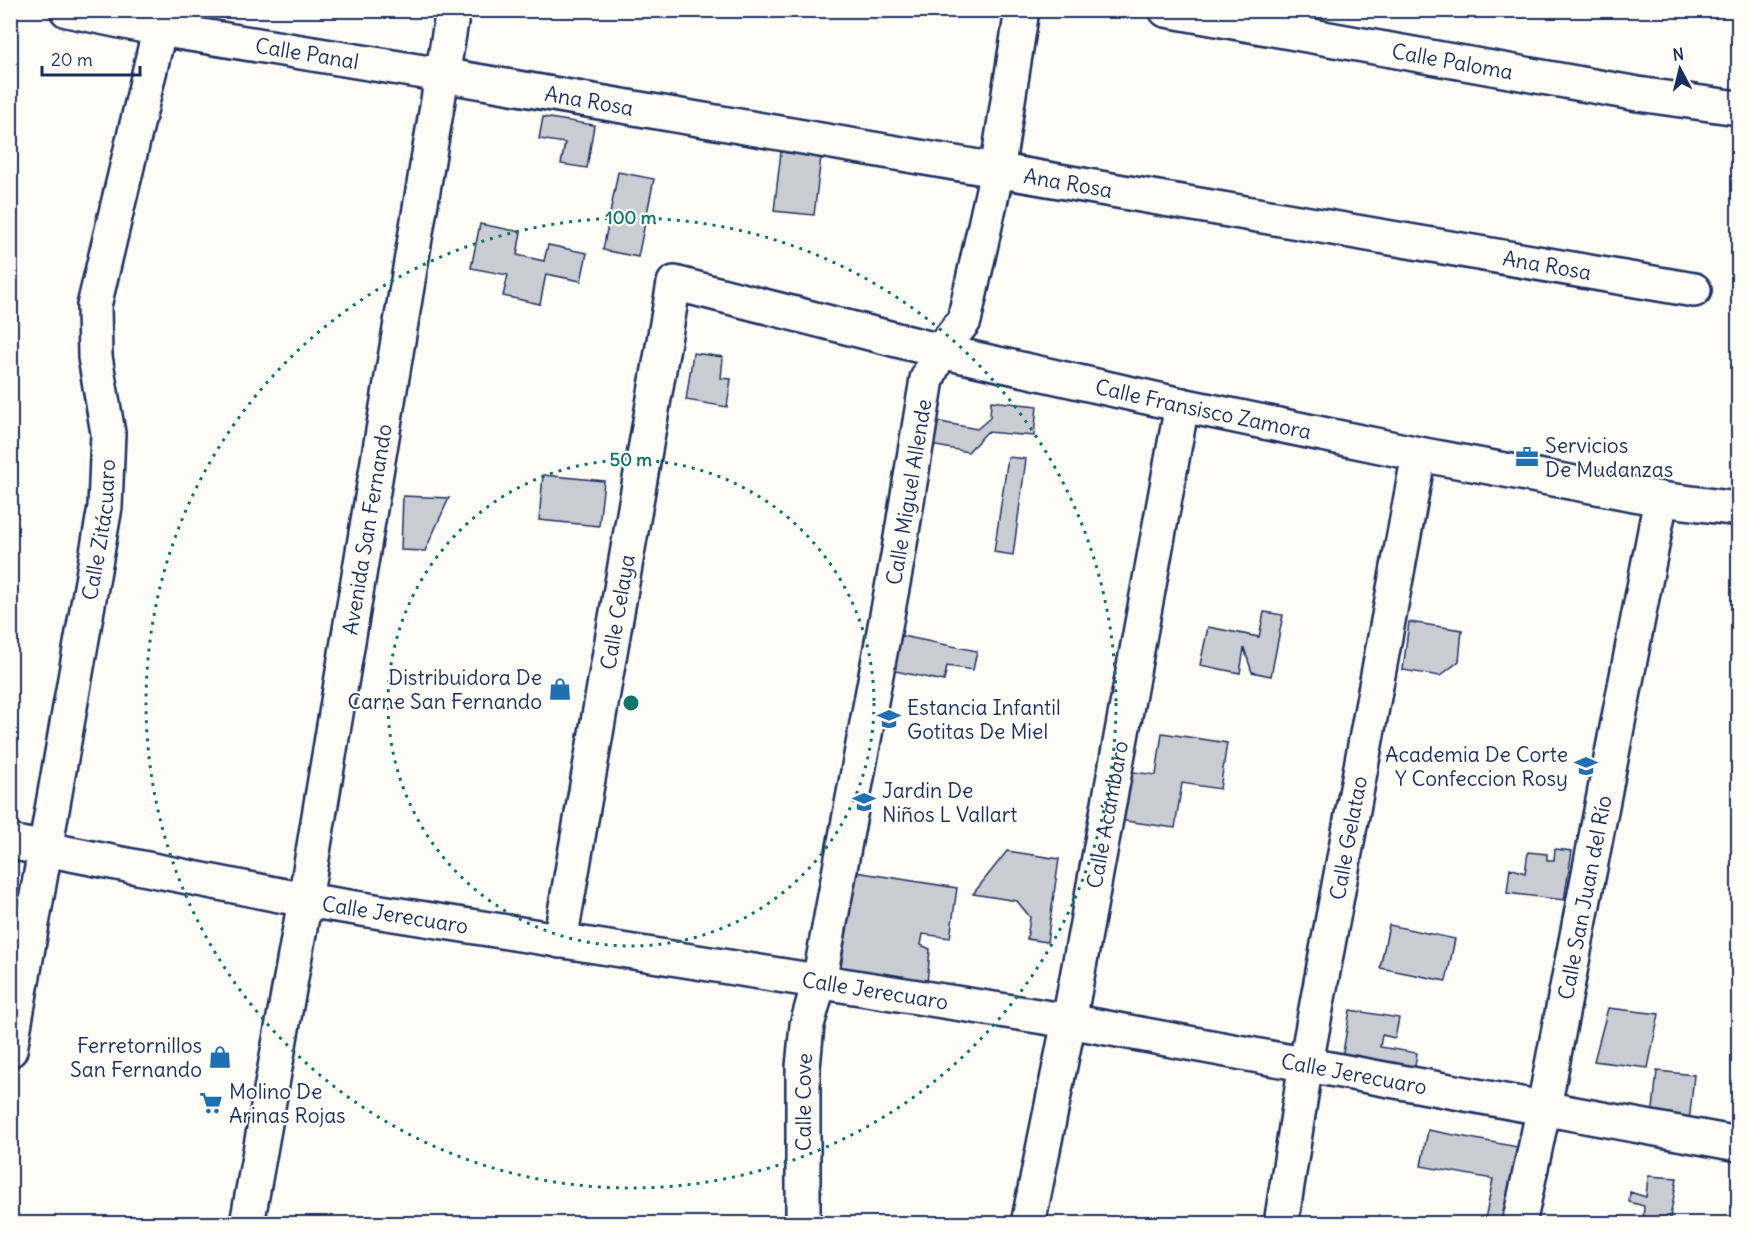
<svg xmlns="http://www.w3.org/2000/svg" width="1749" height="1234" viewBox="0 0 1749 1234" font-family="Delius,sans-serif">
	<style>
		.building { fill: #c9ccd3; stroke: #1b2f5e; stroke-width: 1.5 }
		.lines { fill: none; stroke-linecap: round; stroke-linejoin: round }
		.street-casing { stroke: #1b2f5e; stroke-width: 38 }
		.secondary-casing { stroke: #1b2f5e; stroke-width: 38 }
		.street { stroke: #fdfcf7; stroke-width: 33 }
		.secondary { stroke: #fdfcf7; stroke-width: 33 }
		.ring { fill: none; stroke: #0f766e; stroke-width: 3; stroke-dasharray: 3 6 }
		.labels { text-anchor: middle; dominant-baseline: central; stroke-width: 4.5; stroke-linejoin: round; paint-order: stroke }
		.street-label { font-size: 21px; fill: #1b2f5e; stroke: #fdfcf7 }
		.poi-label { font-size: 21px; fill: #1b2f5e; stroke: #fdfcf7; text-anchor: start }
		.centre { fill: #0f766e; stroke: #fdfcf7; stroke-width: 3 }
		.ring-label { font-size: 18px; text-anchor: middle; font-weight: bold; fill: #0f766e; stroke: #fdfcf7; stroke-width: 4.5; stroke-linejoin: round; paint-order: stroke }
	</style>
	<rect width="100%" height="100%" fill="#fdfcf7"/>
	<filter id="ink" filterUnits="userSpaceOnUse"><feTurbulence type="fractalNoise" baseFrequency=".0167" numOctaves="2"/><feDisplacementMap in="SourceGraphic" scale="12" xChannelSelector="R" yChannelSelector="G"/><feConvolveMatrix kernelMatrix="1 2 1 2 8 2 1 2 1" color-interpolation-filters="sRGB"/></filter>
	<g filter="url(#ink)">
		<path class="building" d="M543,117L594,125L587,168L561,164L565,143L539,139Z
			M781,152L821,157L814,215L774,211Z
			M618,172L654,179L638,257L603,250Z
			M480,224L521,232L517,255L544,261L548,245L587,253L581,281L546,274L540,304L503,296L508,275L471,268Z
			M693,353L723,357L721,378L731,379L727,407L686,400Z
			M991,401L1037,406L1034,436L987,432L968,452L931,445L935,421L977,429L990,418Z
			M1008,457L1026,459L1013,555L994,552Z
			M543,475L604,481L599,526L539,520Z
			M403,496L449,498L425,551L401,550Z
			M1264,612L1283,615L1271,676L1252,672L1244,648L1240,673L1200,665L1208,627L1259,637Z
			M1409,622L1462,630L1459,661L1440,676L1403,670Z
			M897,635L977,651L973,670L947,666L944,681L890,670Z
			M1162,733L1227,743L1220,789L1182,783L1175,828L1119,820L1126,771L1156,775Z
			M1555,849L1572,851L1564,900L1507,893L1510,868L1525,873L1528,852L1547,854V860H1554Z
			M1007,851L1059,859L1047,942L1027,939L1030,917L1017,901L973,894Z
			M856,872L957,888L950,938L923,934L921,945L930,949L927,984L840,973Z
			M1389,925L1455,939L1446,981L1380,968Z
			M1608,1008L1659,1014L1648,1068L1594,1061Z
			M1350,1010L1399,1018L1395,1038L1382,1035L1380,1047L1417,1053L1414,1072L1342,1059Z
			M1657,1071L1694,1075L1689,1123L1652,1119Z
			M1428,1130L1528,1149L1514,1224H1484L1493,1179L1421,1166Z
			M1648,1176L1677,1178L1669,1224L1643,1223L1644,1206L1629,1202L1630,1192L1646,1197Z"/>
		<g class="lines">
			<g class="street-casing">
				<g id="street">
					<path id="s1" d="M67,10L159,29L442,75L1694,290"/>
					<path id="s2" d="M1166,10L1638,94L1738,108"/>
					<path id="s3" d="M10,842L305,900L1069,1021L1738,1144"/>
					<path id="s4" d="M560,941L674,283L940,351L1182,405L1419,454L1661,499L1738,509"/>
					<path id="s5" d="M10,1050L105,507L108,433L95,357L94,306L164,10"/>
					<path id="s6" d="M803,1224V1067L807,1025L819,982L898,556L927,379L940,351L964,321L997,171L1022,10"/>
					<path id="s7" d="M1028,1224L1069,1021L1182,405"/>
					<path id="s8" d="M1281,1224L1306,1063L1419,454"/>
					<path id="s9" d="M1519,1224L1544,1107L1661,499"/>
				</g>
			</g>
			<g class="secondary-casing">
				<g id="secondary">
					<path id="s10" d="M247,1224L305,900L453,10"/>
				</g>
			</g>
			<use href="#street" class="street"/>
			<use href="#secondary" class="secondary"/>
		</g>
	</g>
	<g class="ring">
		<circle cx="631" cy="703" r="243"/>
		<circle cx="631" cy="703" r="485"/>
	</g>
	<defs>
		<g id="office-bare" transform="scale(1.8)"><path d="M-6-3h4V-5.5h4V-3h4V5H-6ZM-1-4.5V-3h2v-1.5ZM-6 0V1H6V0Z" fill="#1f6fb2" stroke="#fdfcf7" stroke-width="2.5" paint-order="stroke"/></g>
		<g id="shop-bare" transform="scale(1.8)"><path d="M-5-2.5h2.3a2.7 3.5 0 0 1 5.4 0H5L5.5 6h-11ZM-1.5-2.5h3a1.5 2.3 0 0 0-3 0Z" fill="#1f6fb2" stroke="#fdfcf7" stroke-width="2.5" paint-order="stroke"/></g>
		<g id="school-bare" transform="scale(1.8)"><path d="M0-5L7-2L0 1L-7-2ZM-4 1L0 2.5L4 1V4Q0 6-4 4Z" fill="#1f6fb2" stroke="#fdfcf7" stroke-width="2.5" paint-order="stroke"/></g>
		<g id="university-bare" transform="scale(1.8)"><path d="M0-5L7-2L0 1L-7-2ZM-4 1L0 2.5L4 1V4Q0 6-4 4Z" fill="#1f6fb2" stroke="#fdfcf7" stroke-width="2.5" paint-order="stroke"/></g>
		<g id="supermarket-bare" transform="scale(1.8)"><path d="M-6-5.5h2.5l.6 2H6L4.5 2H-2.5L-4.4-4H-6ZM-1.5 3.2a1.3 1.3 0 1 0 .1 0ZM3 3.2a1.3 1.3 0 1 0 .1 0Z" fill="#1f6fb2" stroke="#fdfcf7" stroke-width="2.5" paint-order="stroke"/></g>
	</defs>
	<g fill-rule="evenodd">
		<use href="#office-bare" x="1527" y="457"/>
		<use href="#shop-bare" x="560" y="689"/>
		<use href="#school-bare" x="889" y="719"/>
		<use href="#university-bare" x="1586" y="766"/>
		<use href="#school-bare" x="864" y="802"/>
		<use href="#shop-bare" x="220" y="1057"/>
		<use href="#supermarket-bare" x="211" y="1103"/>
	</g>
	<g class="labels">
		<g class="street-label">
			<text stroke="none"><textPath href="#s1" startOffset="244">Calle Panal</textPath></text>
			<text stroke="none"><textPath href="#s2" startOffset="291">Calle Paloma</textPath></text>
			<text stroke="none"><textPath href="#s1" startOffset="530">Ana Rosa</textPath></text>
			<text stroke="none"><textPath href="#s1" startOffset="1016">Ana Rosa</textPath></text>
			<text stroke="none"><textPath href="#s1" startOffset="1502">Ana Rosa</textPath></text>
			<text stroke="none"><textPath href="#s4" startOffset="1212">Calle Fransisco Zamora</textPath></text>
			<text stroke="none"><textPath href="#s6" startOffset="742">Calle Miguel Allende</textPath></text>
			<text stroke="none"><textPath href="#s5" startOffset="528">Calle Zitácuaro</textPath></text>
			<text stroke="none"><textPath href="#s10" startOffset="705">Avenida San Fernando</textPath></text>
			<text stroke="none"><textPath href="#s4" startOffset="334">Calle Celaya</textPath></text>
			<text stroke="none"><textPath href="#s7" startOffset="417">Calle Acámbaro</textPath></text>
			<text stroke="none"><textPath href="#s8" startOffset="392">Calle Gelatao</textPath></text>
			<text stroke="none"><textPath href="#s9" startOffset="333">Calle San Juan del Río</textPath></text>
			<text stroke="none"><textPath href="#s3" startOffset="392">Calle Jerecuaro</textPath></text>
			<text stroke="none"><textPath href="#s3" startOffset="878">Calle Jerecuaro</textPath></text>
			<text stroke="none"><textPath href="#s3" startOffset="1364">Calle Jerecuaro</textPath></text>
			<text stroke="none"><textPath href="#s6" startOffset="122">Calle Cove</textPath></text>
		</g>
		<g class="poi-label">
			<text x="1545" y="445">Servicios<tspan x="1545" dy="24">De Mudanzas</tspan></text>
			<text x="542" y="677" text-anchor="end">Distribuidora De<tspan x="542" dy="24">Carne San Fernando</tspan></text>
			<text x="907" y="707">Estancia Infantil<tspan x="907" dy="24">Gotitas De Miel</tspan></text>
			<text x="1568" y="754" text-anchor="end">Academia De Corte<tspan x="1568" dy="24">Y Confeccion Rosy</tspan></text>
			<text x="882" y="790">Jardin De<tspan x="882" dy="24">Niños L Vallart</tspan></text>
			<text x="202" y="1045" text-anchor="end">Ferretornillos<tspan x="202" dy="24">San Fernando</tspan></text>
			<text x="229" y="1091">Molino De<tspan x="229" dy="24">Arinas Rojas</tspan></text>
		</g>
	</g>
	<circle cx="631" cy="703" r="9" class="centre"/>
	<g class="ring-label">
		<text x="631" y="224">100 m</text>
		<text x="631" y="466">50 m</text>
	</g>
	<rect width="1749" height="1234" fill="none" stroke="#fdfcf7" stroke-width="36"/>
	<rect x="18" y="18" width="1713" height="1198" fill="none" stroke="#1b2f5e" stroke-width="2" filter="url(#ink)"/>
	<g transform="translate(1680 69) rotate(353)" stroke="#fdfcf7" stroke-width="4.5" paint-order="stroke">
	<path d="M0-4.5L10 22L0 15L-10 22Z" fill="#1b2f5e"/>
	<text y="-9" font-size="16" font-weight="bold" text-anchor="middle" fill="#1b2f5e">N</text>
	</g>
	<path d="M42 66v9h98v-9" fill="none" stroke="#1b2f5e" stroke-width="3"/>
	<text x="51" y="66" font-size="18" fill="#1b2f5e" stroke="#fdfcf7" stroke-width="4.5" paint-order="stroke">20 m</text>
</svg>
